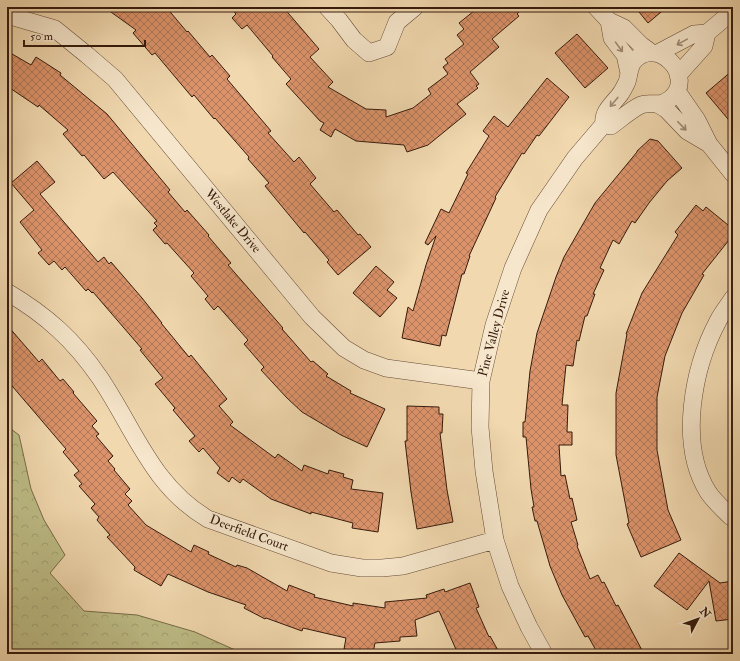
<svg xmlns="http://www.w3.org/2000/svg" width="740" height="661" viewBox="0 0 740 661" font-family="'IM FELL Double Pica',serif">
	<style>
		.forest { fill: url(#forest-crowns); stroke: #7a6c4a }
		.building { fill: url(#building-cross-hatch); stroke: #351b0d }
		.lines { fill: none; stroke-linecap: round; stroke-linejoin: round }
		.minor-casing { stroke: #644a36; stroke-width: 18 }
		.minor { stroke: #f6e6cb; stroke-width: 17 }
		.oneway { stroke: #9f8b76 }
		.labels { text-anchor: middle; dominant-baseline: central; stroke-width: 3.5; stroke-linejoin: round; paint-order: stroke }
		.street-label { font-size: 13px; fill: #351b0d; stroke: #f6e6cb }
	</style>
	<defs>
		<pattern id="forest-crowns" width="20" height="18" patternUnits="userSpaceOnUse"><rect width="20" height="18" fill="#bebe88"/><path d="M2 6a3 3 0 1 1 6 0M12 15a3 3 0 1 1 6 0" fill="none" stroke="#a4a374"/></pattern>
		<pattern id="building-cross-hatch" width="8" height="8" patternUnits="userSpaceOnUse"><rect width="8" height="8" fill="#db936b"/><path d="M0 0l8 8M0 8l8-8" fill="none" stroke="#b27756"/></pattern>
	</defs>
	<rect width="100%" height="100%" fill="#f1d8af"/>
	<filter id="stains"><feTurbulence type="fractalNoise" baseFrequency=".005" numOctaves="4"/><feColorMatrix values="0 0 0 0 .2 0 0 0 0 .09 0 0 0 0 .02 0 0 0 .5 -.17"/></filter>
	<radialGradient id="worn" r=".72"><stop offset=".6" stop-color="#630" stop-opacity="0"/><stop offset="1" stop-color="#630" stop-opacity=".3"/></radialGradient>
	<path class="forest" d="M7,426L19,435L31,489L44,520L65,555L50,573L84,611L137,615L195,632L244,654H7Z"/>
	<path class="building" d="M104,7H166L187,32L188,31L210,57L212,55L230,76L227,79L271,131L268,133L294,162L299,157L316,178L310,184L334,212L337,210L358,235L360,234L371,247L338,275L327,262L329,260L305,232L304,233L265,186L269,183L248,159L249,157L215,118L214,119L194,95L192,97L155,53L152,55L133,33L136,30Z
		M230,7H283L319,49L310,57L333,82L328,87L366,109L386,110V117L413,108L431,94L428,89L448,74L443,67L448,63L445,59L464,44L457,35L464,29L459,23L479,7H524L517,14L519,16L492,39L499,47L470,72L479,84L476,86L478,88L457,104L466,114L428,145L407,152L404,145L356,141L335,129L331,137L320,130L324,123L320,121L286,84L291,79L272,57L273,56L247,25L242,29L232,18L236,14Z
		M635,7H667L648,23Z
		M577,34L608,68L585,88L555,53Z
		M7,51L31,65L36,57L61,73L60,75L107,114L170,190L168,192L185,212L187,210L209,235L208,236L231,263L228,265L283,328L282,329L311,362L313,361L328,374L326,376L351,391L350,393L385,409L367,447L341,435L302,412L287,398L261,370L264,367L244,344L248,340L218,306L214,310L205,299L208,296L191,276L194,273L167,243L165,244L153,230L157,226L154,223L157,221L113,172L104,179L84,155L82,156L63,134L68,130L39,105L38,107L7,86Z
		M733,70V125L706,93Z
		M547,78L569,97L539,136L537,135L524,154L522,153L495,197L496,198L469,256H470L464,274H462L446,336L442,335L440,346L402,338L408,307L413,311L426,265L436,236L428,245L425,243L441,209L449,213L468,174L466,173L489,136L483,131L494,116L508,127Z
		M650,139L658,141L682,168L667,181L649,203L635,223L632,221L619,244L613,240L600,268L604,270L593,294H595L587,316H585L579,341L577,340L573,366L566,365L562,405H568L567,432H572V445H559L561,476L565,475L570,499L572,498L577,520L571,522L578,545L577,546L590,579L598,575L602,583L604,582L616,606L618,605L644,654H598L588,636L585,637L562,595L550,566L537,521H535L532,507H534L531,489L526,437H523V422H525L530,371L537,333L556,277L564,257L595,203L637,152V151Z
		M37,161L55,182L40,194L98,262L104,257L109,264L111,262L142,298L162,323H161L189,357L191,355L227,399L219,406L233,422L230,425L275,458L278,454L302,471L304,465L328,474L329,470L344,474L343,477L353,480L351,489L383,493L378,532L352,528L353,523L311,512V514L271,499L243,479L240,483L232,477L229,482L217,473L220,468L203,448L199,452L189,441L195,436L173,410L175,408L155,384L163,378L140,350L142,349L93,292L92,293L88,289L86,291L65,267L62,270L54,261L49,265L38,253L42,250L20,222L34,210L11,183Z
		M696,205L703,211L706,207L733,229V235L702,274L704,275L682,313L665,356L657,397V450L668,510L681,540L641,557L627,524L629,523L616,455V393L627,334H626L642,293L678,235L675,232Z
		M376,266L394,282L387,290L397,298L380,317L353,293Z
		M7,325L39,362L42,359L60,381L63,379L74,392L73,393L97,421L92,426L99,434L96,436L113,456L108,461L115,469L114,470L130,489L125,494L132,501L128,505L146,525L191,552L194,545L209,552L208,554L236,567L237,565L247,568L287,591L289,585L315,595L314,597L353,606V603L385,608V602L427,598L426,595L444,589L445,592L470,583L479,607L476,608L489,637L490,636L500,654H458L439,611L415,620L417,636L400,637V641L375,643L373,653L344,649L346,638L303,628L302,631L266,618L265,619L244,608L246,605L208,592L168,574L161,586L134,570L135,567L107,537L110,535L97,520L99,517L91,508L95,504L79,486L82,484L74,475L79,471L63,452L66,449L7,380Z
		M407,406L439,407V414H443L442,433H440L447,490L453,522L417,529L411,492L405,441H407Z
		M679,553L720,583L733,581V619L716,621L709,581L687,610L654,586Z"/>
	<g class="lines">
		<g class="minor-casing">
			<path id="minor" d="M327,7L339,20L354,40L369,53L387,47L397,22L415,7
				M596,7L609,21L624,28L641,45L652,53
				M7,15L55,29L87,55L115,79L312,317L344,348L364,360L386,368L481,381
				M609,21L612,38L625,55L629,73
				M658,53L694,34L707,33L733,11
				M678,75L704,46L707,33
				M677,91L697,120L709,144L733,174
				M659,105L666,109L687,131L709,144
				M7,292C46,315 74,340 100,378C135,430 152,486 208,519L331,563L362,568H382L403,566L495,540
				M731,517C723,509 714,501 708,492C678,444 693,368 718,321C722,313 728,306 733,298
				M544,654L529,627L510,586L495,540L484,471L480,427L481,381L494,325L513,268L539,210L575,158L604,124C602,111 614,103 621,93C623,90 625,86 627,82C629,76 629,68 633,62C656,34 698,77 670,99C659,108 650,101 641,105C630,110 621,119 611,126L604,124"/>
		</g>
		<use href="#minor" class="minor"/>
	</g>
	<defs><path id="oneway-shaft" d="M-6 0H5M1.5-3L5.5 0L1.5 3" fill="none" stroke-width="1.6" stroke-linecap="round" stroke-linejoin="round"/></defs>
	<g class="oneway">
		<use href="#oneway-shaft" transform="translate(682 42) rotate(151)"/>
		<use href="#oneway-shaft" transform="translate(619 47) rotate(54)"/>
		<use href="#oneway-shaft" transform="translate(614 102) rotate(130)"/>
		<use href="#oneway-shaft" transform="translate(682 126) rotate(46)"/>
	</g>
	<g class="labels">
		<g class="street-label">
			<text transform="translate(233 221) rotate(50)">Westlake Drive</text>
			<text transform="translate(494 333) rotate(-75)">Pine Valley Drive</text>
			<text transform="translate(249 533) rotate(20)">Deerfield Court</text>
		</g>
	</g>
	<rect width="740" height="661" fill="none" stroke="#f1d8af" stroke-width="24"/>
	<rect x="8" y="8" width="724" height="645" fill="none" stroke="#351b0d" stroke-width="2"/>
	<rect x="12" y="12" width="716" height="637" fill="none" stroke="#351b0d"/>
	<g transform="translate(698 619) rotate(49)" stroke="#f6e6cb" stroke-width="3" paint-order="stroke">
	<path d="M0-3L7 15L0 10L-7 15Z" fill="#351b0d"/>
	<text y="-6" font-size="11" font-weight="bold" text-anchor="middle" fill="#351b0d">N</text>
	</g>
	<path d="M24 40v6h121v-6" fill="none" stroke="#351b0d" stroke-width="2"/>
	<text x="30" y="40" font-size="12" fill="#351b0d" stroke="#f6e6cb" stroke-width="3" paint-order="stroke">50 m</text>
	<rect width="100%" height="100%" filter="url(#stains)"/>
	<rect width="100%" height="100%" fill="url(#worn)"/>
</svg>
